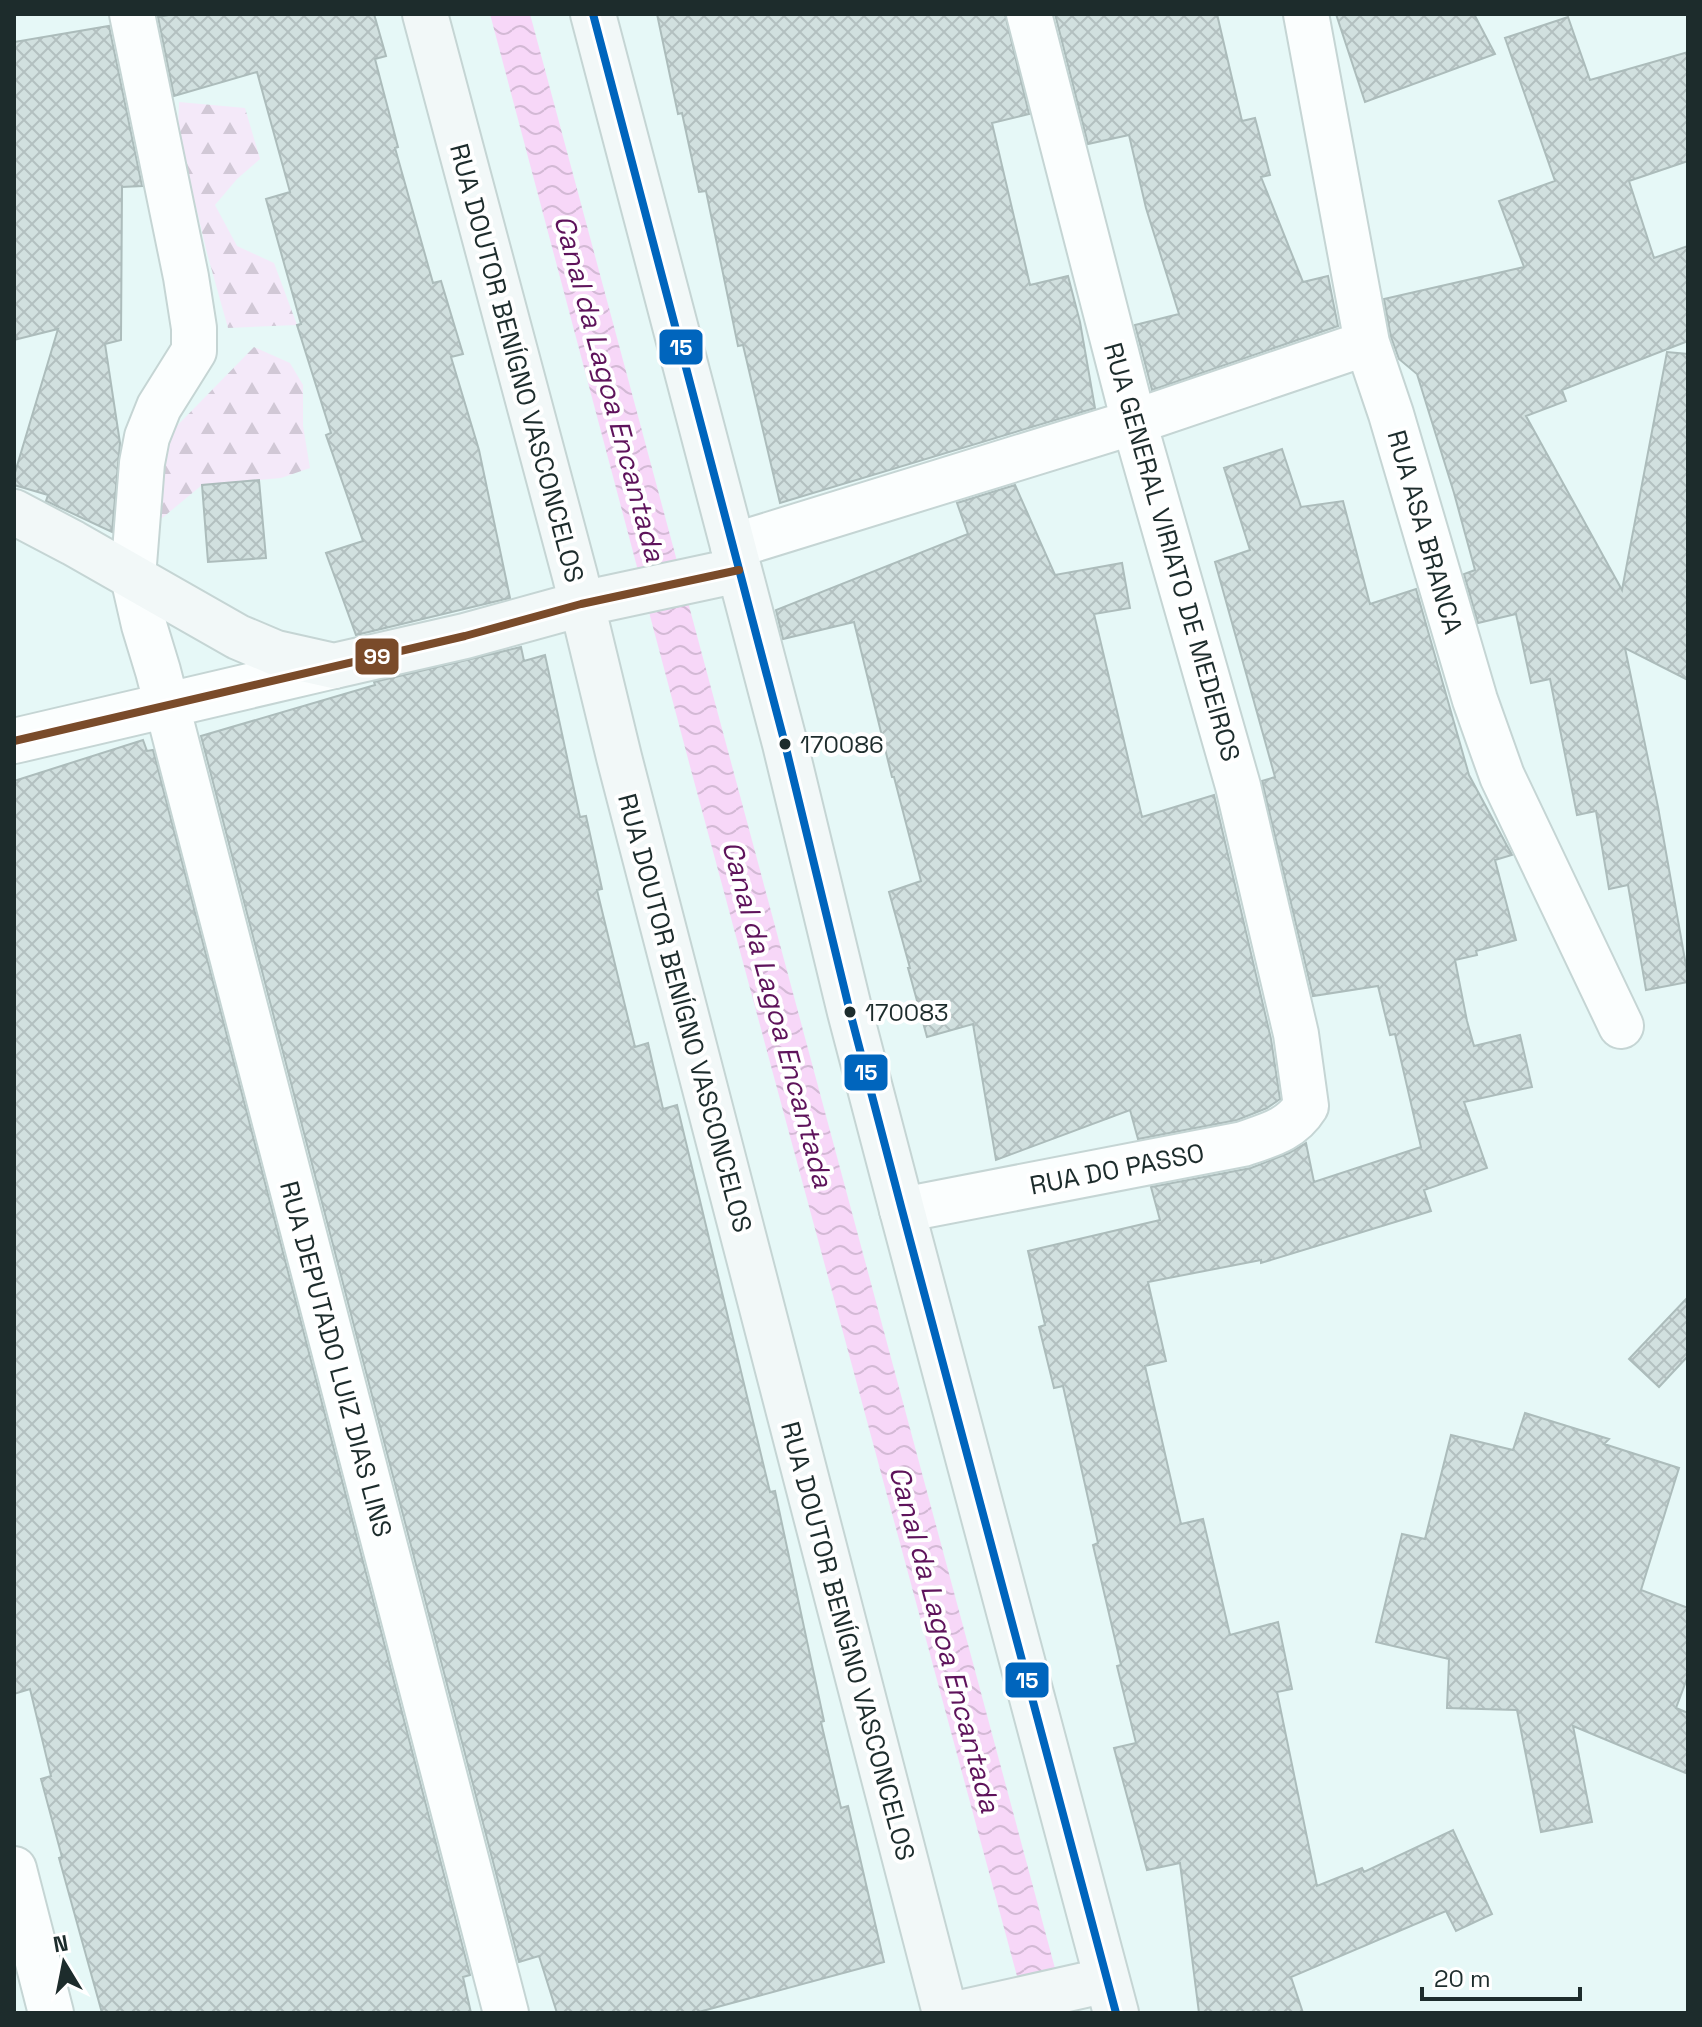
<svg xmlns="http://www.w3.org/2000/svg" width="1702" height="2027" viewBox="0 0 1702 2027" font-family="'Space Grotesk',sans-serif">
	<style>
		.forest { fill: url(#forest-firs) }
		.water { fill: url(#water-waves) }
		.building { fill: url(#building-cross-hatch); stroke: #acbcbb; stroke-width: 2 }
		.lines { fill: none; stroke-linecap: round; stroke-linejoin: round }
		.minor-casing { stroke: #c5d5d4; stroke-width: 48 }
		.secondary-casing { stroke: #c5d5d4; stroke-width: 48 }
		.minor { stroke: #fbfefe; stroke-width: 44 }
		.secondary { stroke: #f2f8f8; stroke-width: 44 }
		.bus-1-casing { stroke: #fff; stroke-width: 14 }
		.bus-2-casing { stroke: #fff; stroke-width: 14 }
		.bus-1 { stroke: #0065bd; stroke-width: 8 }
		.bus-2 { stroke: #7a4b2a; stroke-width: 8 }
		.bus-dot { fill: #1d2c2c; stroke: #fff; stroke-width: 3 }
		.labels { text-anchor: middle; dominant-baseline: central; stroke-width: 8; stroke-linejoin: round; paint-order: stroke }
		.bus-label { font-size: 24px; fill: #1d2c2c; stroke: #fff; text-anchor: start }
		.street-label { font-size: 26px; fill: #1d2c2c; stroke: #fff }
		.water-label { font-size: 28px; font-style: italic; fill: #5e135b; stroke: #fff }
		.line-badge { stroke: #fff; stroke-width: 3 }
		.badge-label { font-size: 22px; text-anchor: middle; font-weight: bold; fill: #fff }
	</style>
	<defs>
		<pattern id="forest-firs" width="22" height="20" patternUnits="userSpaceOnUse" patternTransform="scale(2)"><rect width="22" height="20" fill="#f4e9f9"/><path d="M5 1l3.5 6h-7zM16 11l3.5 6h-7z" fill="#d1c8d6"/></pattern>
		<pattern id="water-waves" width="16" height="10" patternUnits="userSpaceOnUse" patternTransform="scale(2)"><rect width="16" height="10" fill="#f7d7f8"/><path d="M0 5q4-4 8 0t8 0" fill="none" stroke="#d3b9d5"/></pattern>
		<pattern id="building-cross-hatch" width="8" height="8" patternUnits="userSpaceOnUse" patternTransform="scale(2)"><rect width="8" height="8" fill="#d1e0df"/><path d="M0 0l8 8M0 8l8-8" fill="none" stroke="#b3c0c0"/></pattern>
	</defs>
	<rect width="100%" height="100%" fill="#e6f8f7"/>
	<path class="forest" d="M179,102L245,108L260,159L237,179L215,205L237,246L274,263L297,325L228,328L207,253L178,131Z
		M254,347L290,363L303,385V426L310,468L281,478L202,485L161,519L167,436Z"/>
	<path class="water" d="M490,14H530L1067,2013H1027L691,770Z"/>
	<path class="building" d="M174,14H374L386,56L375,59L398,147L395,148L433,283L441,281L463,354L451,357L479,450L510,598L356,635L326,553L363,541L326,435L331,433L297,325L301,324L266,199L290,192L257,72L174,96L158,17Z
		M657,14H1005L1029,114L992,123L1030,285L1068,276L1080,322L1095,408L780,503L743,345L738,346L706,191L699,192L682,113L678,114Z
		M1055,14H1217L1242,121L1255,118L1270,175L1261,177L1303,282L1328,276L1338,326L1152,390L1135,325L1179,314L1146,208L1129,135L1088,144Z
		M1336,14H1474L1495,54L1365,102Z
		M1568,17L1590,80L1688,52V161L1629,181L1654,258L1688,246V341L1562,390L1566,401L1526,416L1622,590L1667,352L1688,354V680L1625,648L1658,807L1688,977V982L1646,990L1628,885L1609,889L1596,811L1577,815L1550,679L1531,683L1516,614L1478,623L1464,574L1475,570L1454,493L1417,374L1399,359L1391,337L1384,299L1524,267L1499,201L1555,181L1505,38Z
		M109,26L142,186L122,187L121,340L105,344L120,443L112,532L46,501L48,495L14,485V476L58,329L14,340V42Z
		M1282,449L1301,507L1343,501L1370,604L1416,589L1469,775L1512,855L1495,860L1516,940L1476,951L1477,955L1455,960L1467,1021L1474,1046L1520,1035L1532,1087L1464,1102L1487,1168L1424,1190L1431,1211L1261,1263V1260L1148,1282L1166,1361L1145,1366L1181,1524L1203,1519L1230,1635L1278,1622L1292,1689L1277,1692L1317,1886L1362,1868L1364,1872L1453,1830L1492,1914L1456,1931L1446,1911L1291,1977L1303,2013H1199L1180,1863L1147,1870L1114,1748L1136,1743L1117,1666L1121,1665L1093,1545L1098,1543L1063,1386L1054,1388L1039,1327L1045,1325L1028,1251L1160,1220L1151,1187L1251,1168L1289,1153L1306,1143L1314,1182L1421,1147L1395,1034L1390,1035L1378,986L1313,996L1262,781L1275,777L1215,562L1250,550L1224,468Z
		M259,480L266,558L208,562L202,485Z
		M1015,485L1055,575L1122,563L1130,608L1094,614L1142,817L1214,795L1271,1039L1280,1099L1267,1108L1237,1120L1138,1139L1130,1110L996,1160L973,1024L927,1037L908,968H910L889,892L921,881L894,777H892L854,622L783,639L776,610L968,534L957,503Z
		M521,647L524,661L545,655L580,817L586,816L602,889L597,890L635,1047L648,1043L663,1109L677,1105L770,1492L775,1491L824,1721L821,1722L841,1808L848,1806L884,1962L695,2013H557L539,1956L519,1962L201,736L375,685L374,682Z
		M143,740L147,751L153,750L470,1975L463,1977L471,2013H102L59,1858L62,1857L41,1779L51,1776L30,1689L14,1694V781Z
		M1688,1297V1356L1659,1387L1629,1359Z
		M1525,1413L1609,1439L1604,1444L1679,1468L1641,1590L1688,1608V1676L1676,1708L1688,1713V1774L1573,1726L1592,1822L1541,1832L1517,1710L1447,1708L1449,1659L1376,1642L1402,1534L1425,1539L1451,1435L1513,1450Z"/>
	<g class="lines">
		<g class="minor-casing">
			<path id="minor" d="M132,14L186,277L194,328V351L159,407L147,437L142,463L133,577L144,625L158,671L506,2013
				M1306,14L1367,343L1391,414L1475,700L1502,776L1621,1026
				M733,546L1134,422L1367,343
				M14,741L334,666
				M902,1210L1243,1144C1269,1135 1291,1130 1306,1106L1296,1034L1238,786L1134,422L1029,14
				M14,1869L51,2013"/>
		</g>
		<g class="secondary-casing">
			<path id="secondary" d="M425,14L575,576L619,757L945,2013
				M593,14L785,744L850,1012L902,1210L1116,2013
				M14,512L73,543L238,637L276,653L334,666L465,636L581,604L739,570
				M960,2013L1107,1980"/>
		</g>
		<use href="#minor" class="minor"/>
		<use href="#secondary" class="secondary"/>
		<g class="bus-1-casing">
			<path id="bus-1" d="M593,14L785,744L850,1012L902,1210L1116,2013"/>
		</g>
		<g class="bus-2-casing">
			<path id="bus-2" d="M14,741L465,636L581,604L739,570"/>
		</g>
		<use href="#bus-1" class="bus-1"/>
		<use href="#bus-2" class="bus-2"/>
	</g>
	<g class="bus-dot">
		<circle cx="785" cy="744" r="7"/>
		<circle cx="850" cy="1012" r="7"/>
	</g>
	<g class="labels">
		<g class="bus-label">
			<text x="800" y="744">170086</text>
			<text x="865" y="1012">170083</text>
		</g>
		<g class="street-label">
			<text transform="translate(517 363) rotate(75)">RUA DOUTOR BENÍGNO VASCONCELOS</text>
			<text transform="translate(1425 532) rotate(74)">RUA ASA BRANCA</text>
			<text transform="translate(1172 552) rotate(74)">RUA GENERAL VIRIATO DE MEDEIROS</text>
			<text transform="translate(685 1013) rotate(75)">RUA DOUTOR BENÍGNO VASCONCELOS</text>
			<text transform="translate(1117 1169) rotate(-11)">RUA DO PASSO</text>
			<text transform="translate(336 1359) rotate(75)">RUA DEPUTADO LUIZ DIAS LINS</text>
			<text transform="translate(848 1641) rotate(75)">RUA DOUTOR BENÍGNO VASCONCELOS</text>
		</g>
		<g class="water-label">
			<text transform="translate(610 388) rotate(75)">Canal da Lagoa Encantada</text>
			<text transform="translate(778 1014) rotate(75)">Canal da Lagoa Encantada</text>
			<text transform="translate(945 1639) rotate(75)">Canal da Lagoa Encantada</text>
		</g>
	</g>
	<g class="line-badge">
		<rect x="658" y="328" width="46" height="38" rx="8" fill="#0065bd"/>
		<rect x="354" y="637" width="46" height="39" rx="8" fill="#7a4b2a"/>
		<rect x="843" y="1053" width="46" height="39" rx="8" fill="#0065bd"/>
		<rect x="1004" y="1661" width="46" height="38" rx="8" fill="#0065bd"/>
	</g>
	<g class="badge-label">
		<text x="681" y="355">15</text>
		<text x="377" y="664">99</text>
		<text x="866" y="1080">15</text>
		<text x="1027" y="1688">15</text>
	</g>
	<rect width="1702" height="2027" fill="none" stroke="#1d2c2c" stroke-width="32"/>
	<g transform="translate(64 1963) rotate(350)" stroke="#ffffff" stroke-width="6" paint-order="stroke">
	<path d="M0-6L14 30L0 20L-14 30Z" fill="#1d2c2c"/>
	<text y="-12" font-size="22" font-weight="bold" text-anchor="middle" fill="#1d2c2c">N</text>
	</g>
	<path d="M1422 1987v12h158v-12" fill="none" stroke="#1d2c2c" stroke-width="4"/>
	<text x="1434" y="1987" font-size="24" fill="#1d2c2c" stroke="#ffffff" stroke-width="6" paint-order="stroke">20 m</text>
</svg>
